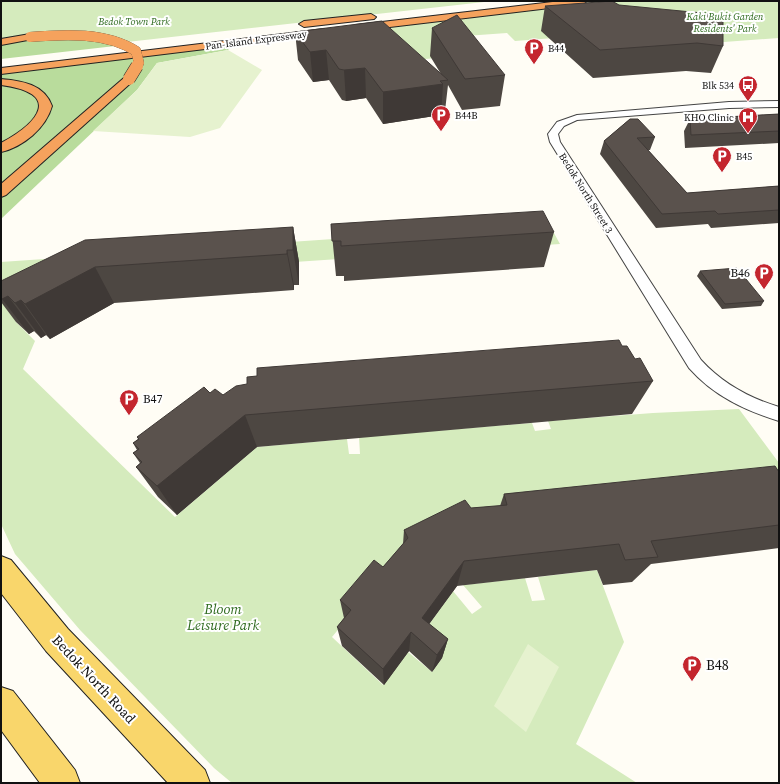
<svg xmlns="http://www.w3.org/2000/svg" width="780" height="784" viewBox="0 0 780 784" font-family="'Source Serif 4',serif">
	<style>
		.green { fill: #d5ebbd }
		.forest { fill: #b9dc9c }
		.pitch { fill: #e6f2cf }
		.lines { fill: none; stroke-linecap: round; stroke-linejoin: round }
		.minor-casing { stroke: #444; stroke-width: 2 }
		.primary-casing { stroke: #222; stroke-width: 2 }
		.motorway-casing { stroke: #222; stroke-width: 2 }
		.minor { fill: #fff; fill-rule: evenodd }
		.primary { fill: #f9d66b; fill-rule: evenodd }
		.motorway { fill: #f5a25d; fill-rule: evenodd }
		.motorway-bridge-far1-casing { stroke: #222; stroke-width: 10; stroke-linecap: butt }
		.motorway-bridge-casing { stroke: #222; stroke-width: 13; stroke-linecap: butt }
		.motorway-bridge-far1 { stroke: #f5a25d; stroke-width: 10 }
		.motorway-bridge { stroke: #f5a25d; stroke-width: 12 }
		.wall { fill: #4d4742 }
		.shaded-wall { fill: #3f3936 }
		.building { fill: #5a524d; stroke: #3f3936 }
		.labels { text-anchor: middle; dominant-baseline: central; stroke-width: 4; stroke-linejoin: round; paint-order: stroke }
		.far-park-label { font-size: 10px; font-style: italic; fill: #2f6b1f; stroke: #fff }
		.far-street-label { font-size: 10px; fill: #111; stroke: #fff }
		.far-poi-label { font-size: 10px; fill: #111; stroke: #fff; text-anchor: start }
		.poi-label { font-size: 12px; fill: #111; stroke: #fff; text-anchor: end }
		.near-park-label { font-size: 14px; font-style: italic; fill: #2f6b1f; stroke: #fff }
		.near-poi-label { font-size: 14px; fill: #111; stroke: #fff; text-anchor: start }
		.near-street-label { font-size: 14px; fill: #111; stroke: #fff }
	</style>
	<rect width="100%" height="100%" fill="#fffdf5"/>
	<path class="green" d="M1,1H493L127,42L1,40Z
		M593,1H779V38L724,42L686,38H554L515,41L507,33L465,36L436,58L404,61L372,27Z
		M549,224L560,244L236,266L16,322L35,341L23,369L175,517L257,447L347,439L349,454H360L359,437L532,423L535,431L551,429L548,421L653,413L739,409L779,463V492L396,560L332,637L383,685L408,652L432,672L442,658L419,638L453,591L472,614L482,607L463,585L525,578L532,601L545,600L538,577L597,570L624,642L576,744L637,783H232L214,768L80,630L15,554L1,524V262Z"/>
	<path class="forest" d="M46,36L124,45L1,59V42Z
		M235,42L228,50L157,63L137,90L1,219V71Z"/>
	<path class="pitch" d="M228,50L262,70L220,128L190,137L93,131L137,90L157,63Z
		M528,644L559,667L526,732L494,706Z"/>
	<g class="lines">
		<g class="minor-casing">
			<path id="minor" d="M779,101V107L729,108L577,120L564,126L558,134L560,142L701,360C722,383 749,398 779,407V421C744,410 714,396 689,368L550,142L548,134L557,122L577,115L729,102Z"/>
		</g>
		<g class="primary-casing">
			<path id="primary" d="M1,556L11,560L68,629L205,770L210,783H168L46,651L1,593Z
				M1,687L13,691L75,770L80,783H40L1,730Z"/>
		</g>
		<g class="motorway-casing">
			<path id="motorway" d="M561,1H587L583,4L356,31L351,28L356,25Z
				M371,14L376,17L374,19L304,27L299,24L304,21Z
				M324,29L329,32L327,34L1,74V68Z
				M30,34L33,35L35,37L33,39L1,45V39Z
				M129,76L133,77L135,79L133,81L6,195L1,197V184L125,77Z
				M1,79C22,81 44,84 52,106C46,128 23,147 1,152V143C40,122 62,93 1,85Z"/>
		</g>
		<use href="#minor" class="minor"/>
		<use href="#primary" class="primary"/>
		<use href="#motorway" class="motorway"/>
		<g class="motorway-bridge-far1-casing">
			<path id="motorway-bridge-far1" d="M30,37C65,34 106,32 136,51L139,63L136,67"/>
		</g>
		<g class="motorway-bridge-casing">
			<path id="motorway-bridge" d="M129,79L137,66"/>
		</g>
		<use href="#motorway-bridge-far1" class="motorway-bridge-far1"/>
		<use href="#motorway-bridge" class="motorway-bridge"/>
	</g>
	<path class="wall" d="M619,5L723,46L711,73L686,71L593,78L541,31L545,6Z
		M432,28L505,75L500,106L462,110L448,85L445,111L441,112V115L383,124L366,98L346,101L342,100L329,80L313,82L298,60L295,32L441,74L430,56Z
		M779,114V143L685,148L684,131L690,119Z
		M630,119L655,137L650,150H648L687,193L779,186V223L711,228L708,224L656,228L600,154L604,141Z
		M331,224L554,232L544,267L344,281V276H336Z
		M293,227L299,262V285H294V290L114,303L50,339L46,335L41,338L34,331L29,334L16,322L1,302V281Z
		M700,271L764,301L761,306L722,309L697,276Z
		M622,346L635,359L653,381L632,414L257,447L177,515L158,497L136,467L140,463L133,453L137,450L133,443L138,439L137,437L210,393L223,395Z
		M779,472V548L651,564L632,582L603,585L597,570L457,586L429,624L448,639L442,658L432,672L409,651L384,685L342,646L337,627L344,618L340,600L383,567L403,544L404,530L471,508L500,506L504,494Z"/>
	<path class="shaded-wall" d="M326,50L329,80L313,82L310,52Z
		M365,68L366,98L346,101L344,70Z
		M443,84L441,115L383,124V92Z
		M293,227L299,262V285L293,250Z
		M287,250L294,285V290L287,254Z
		M95,267L114,303L50,339L25,304Z
		M8,296L34,331L29,334L2,299Z
		M21,300L46,335L41,338L15,303Z
		M245,415L257,447L177,515L157,486Z
		M464,561L457,586L419,638L422,618Z
		M411,632L409,651L384,685L383,669Z
		M448,639L442,658L432,672L437,655Z"/>
	<path class="building" d="M612,1L619,5L723,15V46L697,43L600,50L545,6Z
		M457,15L505,75L465,79L432,28Z
		M382,21L448,80L440,81L443,84L383,92L365,68L344,70L339,69L326,50L310,52L295,32Z
		M779,114V131L691,135L690,119Z
		M630,119H638L655,137L637,138L687,193L779,186V210L718,214L715,211L662,214L604,141Z
		M543,211L554,232L341,246V241H332L331,224Z
		M293,227V250H287V254L95,267L25,304L21,300L15,303L8,296L2,299L1,298V281L85,240Z
		M737,268L764,301L725,304L700,271Z
		M619,340L622,346H627L635,359L640,358L653,381L245,415L157,486L136,467L142,462L133,453L139,449L133,443L139,439L137,437L204,387L210,393L215,389L223,395L236,386L247,384V377L257,376V368Z
		M775,466L779,472V525L651,541L658,557L625,560L619,544L464,561L422,618L448,639L437,655L411,632L383,669L337,627L351,610L340,600L374,560L383,567L408,538L404,530L465,500L471,508L507,505L504,494Z"/>
	<defs>
		<g id="parking-pin" transform="scale(1)"><path d="M0 17L-7.5 6A9.5 9.5 0 1 1 7.5 6Z" fill="#c4262e" stroke="#fff"/><path d="M-3.5-5.5H1a3.5 3.5 0 0 1 0 7H-1V5.5H-3.5ZM-1-3.4V-.6H.8a1.4 1.4 0 0 0 0-2.8Z" fill="#fff"/></g>
		<g id="bus-pin" transform="scale(1)"><path d="M0 17L-7.5 6A9.5 9.5 0 1 1 7.5 6Z" fill="#c4262e" stroke="#fff"/><path d="M-5-6H5V4H4V6H2V4H-2V6H-4V4H-5ZM-3.5-4V0h7V-4ZM-3.5 1.2v1.5H-2V1.2ZM2 1.2v1.5H3.5V1.2Z" fill="#fff"/></g>
		<g id="hospital-pin" transform="scale(1)"><path d="M0 17L-7.5 6A9.5 9.5 0 1 1 7.5 6Z" fill="#c4262e" stroke="#fff"/><path d="M-5-5h3v3.5h4V-5h3V5h-3V1.5h-4V5h-3Z" fill="#fff"/></g>
	</defs>
	<g fill-rule="evenodd">
		<use href="#parking-pin" x="534" y="48"/>
		<use href="#bus-pin" x="748" y="85"/>
		<use href="#parking-pin" x="441" y="115"/>
		<use href="#hospital-pin" x="748" y="117"/>
		<use href="#parking-pin" x="722" y="156"/>
		<use href="#parking-pin" x="764" y="273"/>
		<use href="#parking-pin" x="129" y="399"/>
		<use href="#parking-pin" x="692" y="665"/>
	</g>
	<g class="labels">
		<g class="far-park-label">
			<text x="725" y="16">Kaki Bukit Garden<tspan x="725" dy="12">Residents' Park</tspan></text>
			<text x="134" y="21">Bedok Town Park</text>
		</g>
		<g class="far-street-label">
			<text transform="translate(256 40) rotate(-7)">Pan-Island Expressway</text>
			<text transform="translate(586 193) rotate(58)">Bedok North Street 3</text>
		</g>
		<g class="far-poi-label">
			<text x="548" y="48">B44</text>
			<text x="734" y="85" text-anchor="end">Blk 534</text>
			<text x="455" y="115">B44B</text>
			<text x="734" y="117" text-anchor="end">KHO Clinic</text>
			<text x="736" y="156">B45</text>
		</g>
		<g class="poi-label">
			<text x="750" y="273">B46</text>
			<text x="143" y="399" text-anchor="start">B47</text>
		</g>
		<g class="near-park-label">
			<text x="223" y="609">Bloom<tspan x="223" dy="16">Leisure Park</tspan></text>
		</g>
		<g class="near-poi-label">
			<text x="706" y="665">B48</text>
		</g>
		<g class="near-street-label">
			<text transform="translate(94 679) rotate(47)">Bedok North Road</text>
		</g>
	</g>
	<rect width="780" height="784" fill="none" stroke="#111111" stroke-width="4"/>
</svg>
